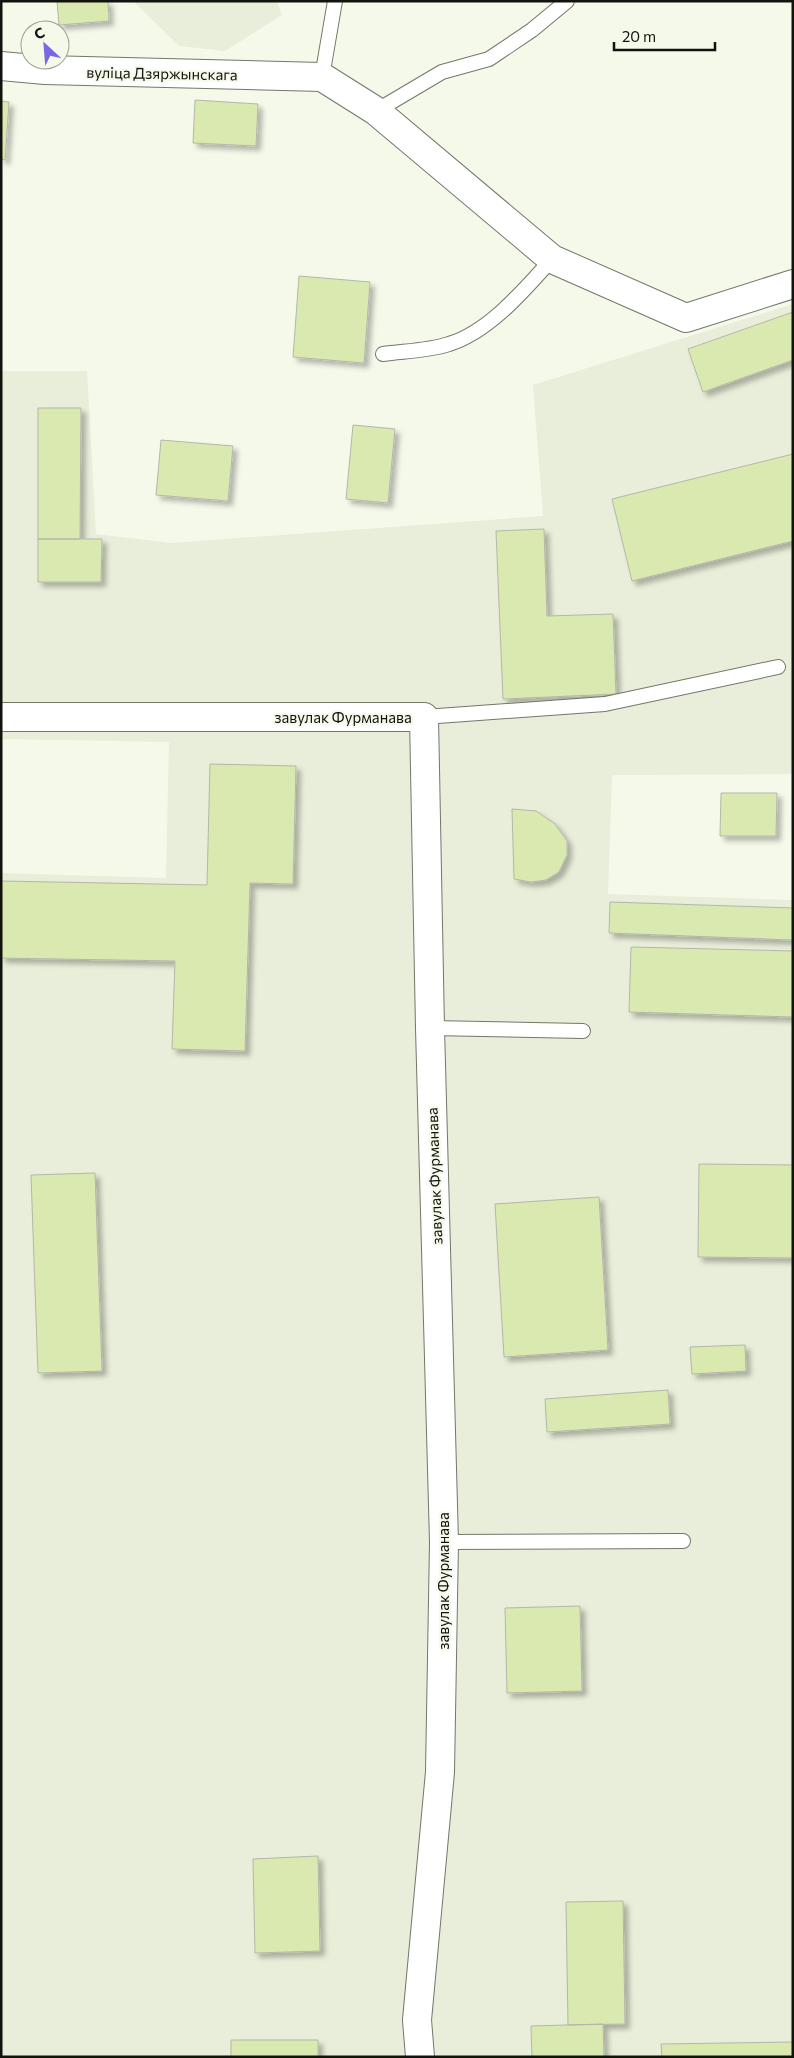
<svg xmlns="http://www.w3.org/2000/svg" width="794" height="2058" viewBox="0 0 794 2058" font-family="Commissioner,sans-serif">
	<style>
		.built { fill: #e8eed9 }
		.building { fill: #dae9af; stroke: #b4b7aa; filter: url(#shadow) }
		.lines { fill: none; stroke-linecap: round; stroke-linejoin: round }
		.service-casing { stroke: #73776a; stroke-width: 16 }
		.minor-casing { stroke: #73776a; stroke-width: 30 }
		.service { stroke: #fff; stroke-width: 14 }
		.minor { stroke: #fff; stroke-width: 28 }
		.labels { text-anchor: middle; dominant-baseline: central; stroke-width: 4; stroke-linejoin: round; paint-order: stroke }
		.street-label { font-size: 15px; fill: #11130e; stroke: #f5f9ea }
	</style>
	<defs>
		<filter id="shadow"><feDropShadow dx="4.5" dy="4.5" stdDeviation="2.5" flood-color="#0004"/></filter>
	</defs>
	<rect width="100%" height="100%" fill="#f5f9ea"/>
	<path class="built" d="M133,1H277L282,15L225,51L179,46Z
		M793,304V774L612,775L608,894L793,900V2057H1V873L166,878L169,742L1,739V371H87L96,534L171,543L543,516L533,385Z"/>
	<path class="building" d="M57,1H108L109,21L59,25Z
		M195,100L258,104L256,146L193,143Z
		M1,101L9,102L5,160L1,159Z
		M299,276L370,282L364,363L293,357Z
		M793,312V360L703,392L688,349Z
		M38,408H81L80,539H38Z
		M353,425L395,429L388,503L346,499Z
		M161,440L233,446L228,501L156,495Z
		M793,454V541L632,581L612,499Z
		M544,529L547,616L613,614L616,694L503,699L496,531Z
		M38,539H102L101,582H38Z
		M210,764L296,766L293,884L250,883L245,1051L172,1049L175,961L1,958V881L207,885Z
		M721,793H777L776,836H720Z
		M512,809L536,811L555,824L567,841V855L559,872L546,880L531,882L514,879Z
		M610,902L793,908V940L609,933Z
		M631,947L793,951V1017L629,1012Z
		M699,1164L793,1165V1258L698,1257Z
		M95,1173L102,1371L38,1373L31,1175Z
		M599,1197L608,1350L504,1357L495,1204Z
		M745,1345L746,1371L692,1374L690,1347Z
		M668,1390L670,1424L547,1432L545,1399Z
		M580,1606L582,1691L507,1693L505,1608Z
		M318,1856L320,1951L255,1953L253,1859Z
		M623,1901L625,2024L568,2025L566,1902Z
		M603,2024L604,2057H532L531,2026Z
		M231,2040H318V2057H231Z
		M793,2042V2057H662L661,2044Z"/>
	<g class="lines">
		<g class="service-casing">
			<path id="service" d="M322,77L335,1
				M376,111L442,72L489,59L532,30L567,1
				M383,354C404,351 428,351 449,344C489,332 525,289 552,259
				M424,717L605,704L778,667
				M430,1028L583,1031
				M444,1542L683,1541"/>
		</g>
		<g class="minor-casing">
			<path id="minor" d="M1,66L45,70L322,77L376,111L552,259L686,318L793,284
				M1,717H424L430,1028L444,1542L440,1772L417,2020L420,2057"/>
		</g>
		<use href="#service" class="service"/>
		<use href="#minor" class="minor"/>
	</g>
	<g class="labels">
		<g class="street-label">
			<text transform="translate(162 73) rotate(1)">вуліца Дзяржынскага</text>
			<text x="343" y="717">завулак Фурманава</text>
			<text transform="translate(434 1176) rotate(-92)">завулак Фурманава</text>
			<text transform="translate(443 1581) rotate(-90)">завулак Фурманава</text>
		</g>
	</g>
	<rect width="794" height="2058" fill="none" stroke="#11130e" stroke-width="5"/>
	<g transform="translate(45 45) rotate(334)"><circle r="24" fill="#f5f9ea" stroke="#9a9d92"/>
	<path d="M0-4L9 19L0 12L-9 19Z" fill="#7968e3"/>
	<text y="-8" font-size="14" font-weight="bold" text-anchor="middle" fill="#11130e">С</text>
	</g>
	<path d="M614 42v8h101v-8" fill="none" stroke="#11130e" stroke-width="2.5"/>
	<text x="622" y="42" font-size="15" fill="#11130e" stroke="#f5f9ea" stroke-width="4" paint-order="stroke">20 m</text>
</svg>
